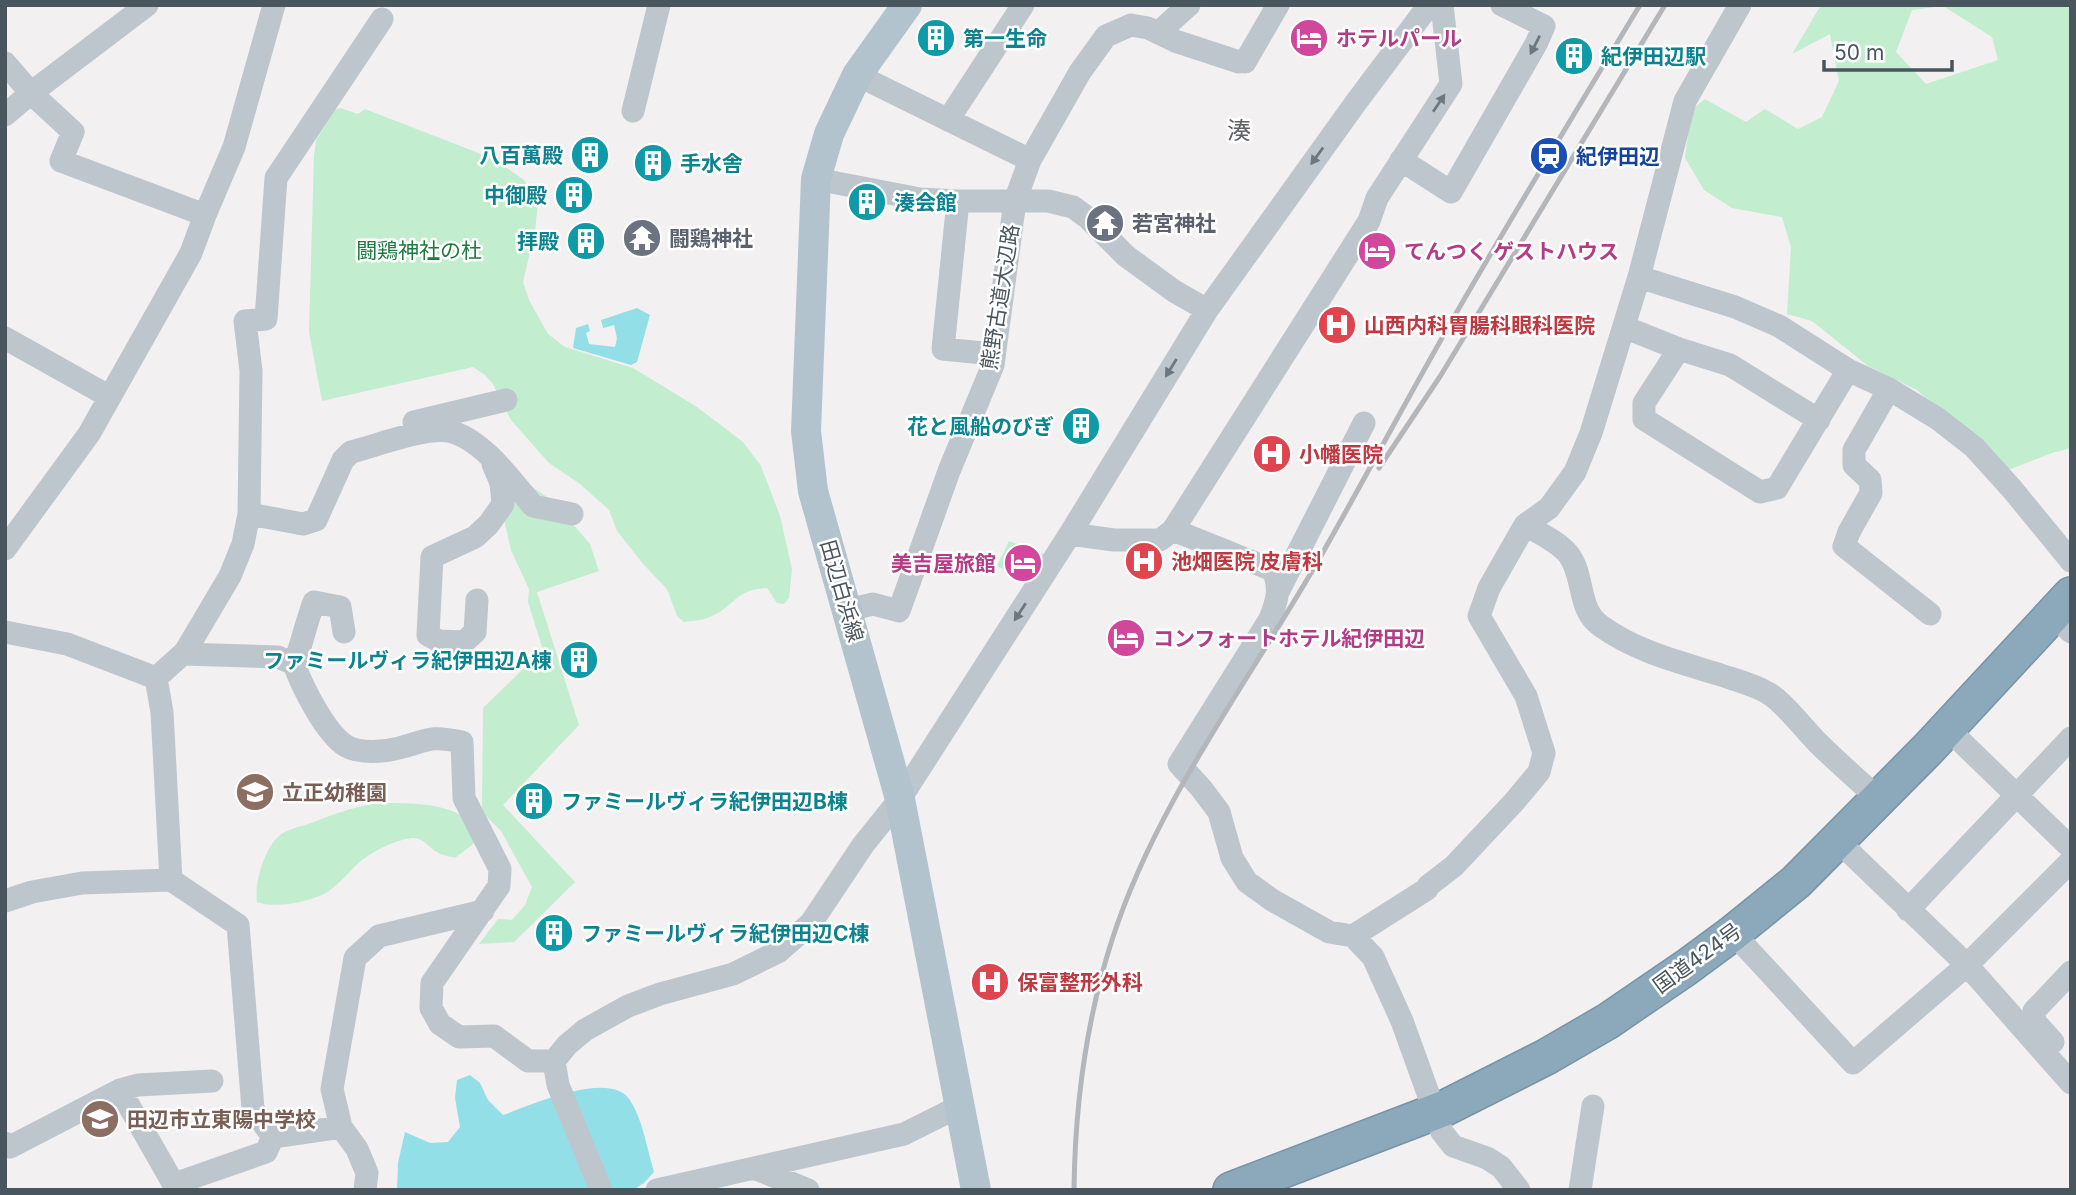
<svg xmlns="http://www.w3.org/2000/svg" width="2076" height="1195" viewBox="0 0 2076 1195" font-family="Inter,'Noto Sans JP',sans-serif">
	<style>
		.green { fill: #c2edce; fill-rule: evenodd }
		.water { fill: #92dfe7 }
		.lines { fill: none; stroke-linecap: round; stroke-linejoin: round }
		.highway-casing { stroke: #7794a7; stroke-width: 38 }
		.minor { stroke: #bdc6cc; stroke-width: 23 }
		.major { stroke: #b2c3cd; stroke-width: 30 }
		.highway { stroke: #8ca9bb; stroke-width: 35 }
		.rail { stroke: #b3b6ba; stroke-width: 5 }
		.oneway { fill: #6c787e }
		.labels { text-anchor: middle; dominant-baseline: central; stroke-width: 5; stroke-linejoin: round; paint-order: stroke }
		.culture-label { font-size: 21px; font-weight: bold; fill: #0d838f; stroke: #fff; text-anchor: start }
		.hotel-label { font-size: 21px; font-weight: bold; fill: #b23c85; stroke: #fff; text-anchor: start }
		.transit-label { font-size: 21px; font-weight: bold; fill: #164399; stroke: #fff; text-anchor: start }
		.worship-label { font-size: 21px; font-weight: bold; fill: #5b616d; stroke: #fff; text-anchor: start }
		.park-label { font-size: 21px; fill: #1e7a41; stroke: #fff }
		.street-label { font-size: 21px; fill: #49565d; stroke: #fff }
		.health-label { font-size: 21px; font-weight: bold; fill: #be3a42; stroke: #fff; text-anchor: start }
		.education-label { font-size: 21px; font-weight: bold; fill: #785e54; stroke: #fff; text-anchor: start }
		.quarter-label { font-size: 24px; fill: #5d6265; stroke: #fff }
	</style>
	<rect width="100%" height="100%" fill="#f3f0f1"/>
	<path class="green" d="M1821,5H2071V448L2052,453L2003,472L1917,390L1868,366L1812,321L1787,314L1791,247L1782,217L1732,208L1704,190L1685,158L1691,110L1705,99L1746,122L1765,109L1798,129L1822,117L1839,81L1830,34L1792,54ZM1943,6L1992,37L1998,60L1926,84L1896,52L1912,10Z
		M340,108L358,114L365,109L481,154L500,163L524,180L538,203L535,231L523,282L529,300L548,334L565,347L633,368L697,407L743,442L761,466L780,516L792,569L789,598L784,604L777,603L767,588C735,589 736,605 712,616C704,620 693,621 684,622L677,616L667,589L644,565L617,531L609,510L580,484L549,463L511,420L493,384L485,375L473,367L322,401L309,332L314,156L316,140L335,110Z
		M490,458L572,514L571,522L590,544L599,571L537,592L579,725L503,805L575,882L514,942L479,944L498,919L512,920L525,905L532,887L501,831L482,812L483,708L543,650L528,602L529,589L511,550Z
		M1009,541L1044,554L1028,583L997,566Z
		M377,803C402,803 443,802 463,817C470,822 473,834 477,841L455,858C449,856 440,855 435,851C427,845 422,837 412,838C395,840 375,850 362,860C350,870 340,884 326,893C309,902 275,909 257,902C254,883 265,844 283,833C294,827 308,825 319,820C339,812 356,807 377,803Z"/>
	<path class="water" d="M637,308L650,315L637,362L631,365L573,348L576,328L588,324L590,331L586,333L589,344L615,347L617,338L614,325L603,328L601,320Z
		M470,1075L480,1083L488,1100L503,1115C531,1105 610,1069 630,1100C643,1120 647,1149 654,1172L644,1183L633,1190H397L398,1163L405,1132L430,1143L448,1142L460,1127L455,1098L457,1080Z"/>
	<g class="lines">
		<g class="highway-casing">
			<path id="highway" d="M1231,1190L1445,1108L1546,1057L1608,1021L1687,967L1733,933L1796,882L1928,749L2071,595"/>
		</g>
		<path class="minor" d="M1159,32L1189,5
			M1245,62L1278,5
			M5,63L31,93L73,132L61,161L205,215
			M857,75L1030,160
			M633,111L659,5
			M5,115L31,93L147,5
			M948,120L1023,5
			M1401,160L1451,192L1536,44L1544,26L1502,5
			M816,179L920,199L958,201H1048L1073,207L1088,218L1126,256L1174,291L1207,310
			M958,201L943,349L993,354
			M1639,277L1735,307L1779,326L1848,370L1889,389L1938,419L1974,447L2012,489L2071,561
			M1624,327L1679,349L1730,365L1819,420
			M5,338L110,397
			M1679,349L1644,403V419L1760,492L1777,488L1848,370
			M1889,389L1854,450V465L1870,480L1871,493L1849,532L1844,546L1930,614
			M414,422L506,400
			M249,514L303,524L316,520L343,460L351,452C375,446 424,427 448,431C481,437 513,482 533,506L572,514
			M1525,525C1539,533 1559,542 1569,555C1585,577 1577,610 1601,626C1635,651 1679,662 1718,674C1735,680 1753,684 1768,693C1783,701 1804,729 1817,742C1837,762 1859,781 1880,800
			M1173,530L1273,570C1281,589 1277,601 1270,619L1179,764L1201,788L1219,812L1232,858L1247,882L1272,900L1329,932L1353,936L1373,957L1402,1021L1442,1132L1453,1146L1487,1158L1501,1167L1519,1190
			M1070,534L1114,540H1160L1173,530L1369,221L1377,198L1451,84L1442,5
			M5,549L89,434L191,253L205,215L234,147L274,5
			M1279,590L1364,423
			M477,600L475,632L464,642L439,641L428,635L432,557L475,537L489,524L503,504L501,483L493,464
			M848,610L873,604L899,611L949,471L993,365L1015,201L1030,160L1080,72L1106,36L1131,25L1148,28L1175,41L1239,62
			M2053,615L2071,632
			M5,632L67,644L156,678
			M183,654L278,657L294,664C302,686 325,733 346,746C360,754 384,752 399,748C429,740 429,735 462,742L464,798L500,869L499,886L432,983L431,1008L440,1024L459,1037L494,1036L528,1061H554
			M294,664C302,644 306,623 314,602L340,607L344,632
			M156,678L185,652L230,576L243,544L249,514L251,371L245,321L266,319L276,178L382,19
			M156,678L162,712L171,880
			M1948,729L2071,848
			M1838,841L1967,965L2071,1083
			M5,901L32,892L82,883L171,880L238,925L253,1109L273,1137
			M1908,910L2071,738
			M1733,933L1853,1063L1967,965L2071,861
			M1353,936L1427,889L1428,886L1454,866L1514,802L1539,772L1544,753L1526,696L1479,616L1489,588L1525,525L1549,508L1575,472L1591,433L1639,277L1685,101L1740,5
			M2053,1042L2035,1022L2034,1011L2071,972
			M120,1090L138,1085L212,1081
			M341,1127L332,1089L355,958L379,936L483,911
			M5,1143L10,1147L120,1090L177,1190
			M754,1168L808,1190
			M174,1184L266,1152L273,1137L341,1127L357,1149L367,1173L365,1190
			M601,1190L558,1085L554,1061L567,1045L585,1030L628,1006L660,994L733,974L778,952L811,923L863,845L900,799L1070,534L1207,310L1357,101L1429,5
			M657,1190L904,1134L960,1106
			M1580,1190L1593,1106"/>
		<path class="major" d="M907,5L857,75L829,134L816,179L806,431L813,491L900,799L976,1190"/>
		<use href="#highway" class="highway"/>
		<path class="rail" d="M1379,468L1441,375L1665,5
			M1074,1190C1075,1105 1086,1021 1112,940C1156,802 1251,679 1322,554C1369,471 1414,386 1462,303C1520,203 1580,104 1640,5"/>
	</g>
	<defs><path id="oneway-solid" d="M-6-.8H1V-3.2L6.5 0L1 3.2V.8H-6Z" transform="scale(1.75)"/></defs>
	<g class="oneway">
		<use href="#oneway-solid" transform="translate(1535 45) rotate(117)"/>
		<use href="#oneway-solid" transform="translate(1439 103) rotate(-56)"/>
		<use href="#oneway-solid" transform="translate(1317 156) rotate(126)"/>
		<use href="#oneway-solid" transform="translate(1171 368) rotate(122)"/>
		<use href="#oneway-solid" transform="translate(1020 612) rotate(123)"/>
	</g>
	<defs>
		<g id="building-disc" transform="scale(2.0125)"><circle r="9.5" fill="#0f9aa8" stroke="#fff"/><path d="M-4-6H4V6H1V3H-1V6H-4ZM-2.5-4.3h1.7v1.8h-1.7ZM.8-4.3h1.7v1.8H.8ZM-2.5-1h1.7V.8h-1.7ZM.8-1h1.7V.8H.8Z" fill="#fff"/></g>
		<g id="hotel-disc" transform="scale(2.0125)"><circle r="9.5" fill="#d1479c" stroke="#fff"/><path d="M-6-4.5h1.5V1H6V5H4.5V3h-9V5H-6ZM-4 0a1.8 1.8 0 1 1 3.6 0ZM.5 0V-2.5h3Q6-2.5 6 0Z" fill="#fff"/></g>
		<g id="station-disc" transform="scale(2.0125)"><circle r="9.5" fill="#1a4fb4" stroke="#fff"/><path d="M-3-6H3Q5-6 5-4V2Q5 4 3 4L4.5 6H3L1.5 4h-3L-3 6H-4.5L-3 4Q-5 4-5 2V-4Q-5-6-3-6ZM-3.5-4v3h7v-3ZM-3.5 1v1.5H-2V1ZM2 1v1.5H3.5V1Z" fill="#fff"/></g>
		<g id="temple-disc" transform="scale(2.0125)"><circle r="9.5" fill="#6b7280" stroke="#fff"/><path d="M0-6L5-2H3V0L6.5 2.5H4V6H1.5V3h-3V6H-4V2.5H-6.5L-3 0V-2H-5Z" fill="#fff"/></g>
		<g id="hospital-disc" transform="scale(2.0125)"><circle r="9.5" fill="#e0444e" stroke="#fff"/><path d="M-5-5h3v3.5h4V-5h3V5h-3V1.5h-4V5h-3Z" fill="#fff"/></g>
		<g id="school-disc" transform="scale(2.0125)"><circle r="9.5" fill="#8d6e63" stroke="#fff"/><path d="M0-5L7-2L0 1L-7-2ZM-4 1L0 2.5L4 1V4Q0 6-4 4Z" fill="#fff"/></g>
	</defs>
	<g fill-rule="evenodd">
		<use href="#building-disc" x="936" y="38"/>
		<use href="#hotel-disc" x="1309" y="38"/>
		<use href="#building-disc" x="1574" y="56"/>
		<use href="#building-disc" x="590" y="155"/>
		<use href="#station-disc" x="1549" y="156"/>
		<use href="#building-disc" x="653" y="163"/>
		<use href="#building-disc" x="574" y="195"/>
		<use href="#building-disc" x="867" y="202"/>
		<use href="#temple-disc" x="1105" y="223"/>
		<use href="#temple-disc" x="642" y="238"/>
		<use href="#building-disc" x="586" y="241"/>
		<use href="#hotel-disc" x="1377" y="251"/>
		<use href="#hospital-disc" x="1337" y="325"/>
		<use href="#building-disc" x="1081" y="426"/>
		<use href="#hospital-disc" x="1272" y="454"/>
		<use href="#hospital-disc" x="1144" y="561"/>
		<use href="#hotel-disc" x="1023" y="563"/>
		<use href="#hotel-disc" x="1126" y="638"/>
		<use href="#building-disc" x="579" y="660"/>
		<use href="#school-disc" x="255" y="792"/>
		<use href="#building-disc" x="534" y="801"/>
		<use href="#building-disc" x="554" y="933"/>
		<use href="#hospital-disc" x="990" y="982"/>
		<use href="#school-disc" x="100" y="1119"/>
	</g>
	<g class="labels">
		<g class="culture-label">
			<text x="963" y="38">第一生命</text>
			<text x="1601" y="56">紀伊田辺駅</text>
			<text x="563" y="155" text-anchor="end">八百萬殿</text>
			<text x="680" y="163">手水舎</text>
			<text x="547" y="195" text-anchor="end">中御殿</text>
			<text x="894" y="202">湊会館</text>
			<text x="559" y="241" text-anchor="end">拝殿</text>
			<text x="1054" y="426" text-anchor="end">花と風船のびぎ</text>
			<text x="552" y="660" text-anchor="end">ファミールヴィラ紀伊田辺A棟</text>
			<text x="561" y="801">ファミールヴィラ紀伊田辺B棟</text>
			<text x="581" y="933">ファミールヴィラ紀伊田辺C棟</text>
		</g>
		<g class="hotel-label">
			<text x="1336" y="38">ホテルパール</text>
			<text x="1404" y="251">てんつく ゲストハウス</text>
			<text x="996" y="563" text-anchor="end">美吉屋旅館</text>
			<text x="1153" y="638">コンフォートホテル紀伊田辺</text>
		</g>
		<g class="transit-label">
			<text x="1576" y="156">紀伊田辺</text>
		</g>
		<g class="worship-label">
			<text x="1132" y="223">若宮神社</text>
			<text x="669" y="238">闘鶏神社</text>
		</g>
		<g class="park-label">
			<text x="419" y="250">闘鶏神社の杜</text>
		</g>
		<g class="street-label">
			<text transform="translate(1000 297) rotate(-81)">熊野古道大辺路</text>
			<text transform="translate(842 591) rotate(74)">田辺白浜線</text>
			<text transform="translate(1697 958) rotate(-36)">国道424号</text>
		</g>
		<g class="health-label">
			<text x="1364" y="325">山西内科胃腸科眼科医院</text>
			<text x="1299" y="454">小幡医院</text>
			<text x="1171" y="561">池畑医院 皮膚科</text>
			<text x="1017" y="982">保富整形外科</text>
		</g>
		<g class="education-label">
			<text x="282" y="792">立正幼稚園</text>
			<text x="127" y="1119">田辺市立東陽中学校</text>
		</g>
		<g class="quarter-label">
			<text x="1239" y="130">湊</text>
		</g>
	</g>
	<rect width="2076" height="1195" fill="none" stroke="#49565d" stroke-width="14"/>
	<path d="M1824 60v10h128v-10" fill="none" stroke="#49565d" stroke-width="3.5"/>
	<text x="1834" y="60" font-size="21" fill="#49565d" stroke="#ffffff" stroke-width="5" paint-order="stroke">50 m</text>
</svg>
